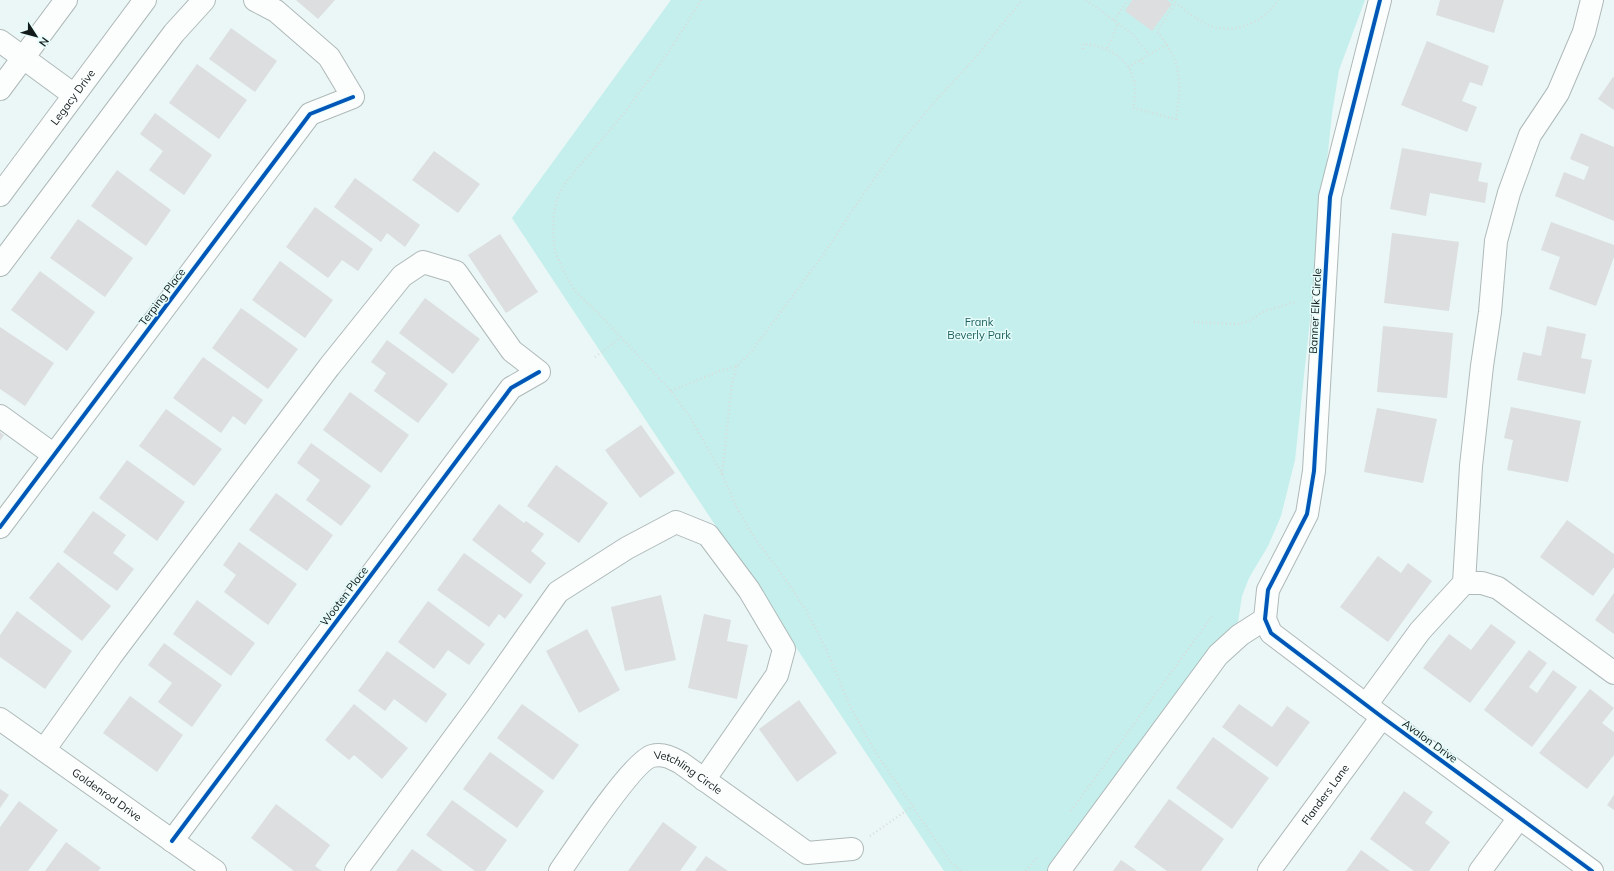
<svg xmlns="http://www.w3.org/2000/svg" width="1614" height="871" viewBox="0 0 1614 871" font-family="Mulish,sans-serif">
	<style>
		.green { fill: #c4efec }
		.building { fill: #dcdedf }
		.lines { fill: none; stroke-linecap: round; stroke-linejoin: round }
		.minor-casing { stroke: #afb9b8; stroke-width: 24 }
		.major-casing { stroke: #afb9b8; stroke-width: 24 }
		.path { stroke: #d8dddc; stroke-width: 2.5; stroke-dasharray: 1 3; stroke-linecap: butt }
		.minor { stroke: #fcfefe; stroke-width: 22 }
		.major { stroke: #fcfefe; stroke-width: 22 }
		.cycleway-casing { stroke: #e5fcfa; stroke-width: 6 }
		.cycleway { stroke: #0057b8; stroke-width: 4 }
		.labels { text-anchor: middle; dominant-baseline: central; stroke-width: 3; stroke-linejoin: round; paint-order: stroke }
		.street-label { font-size: 11px; fill: #121a1a; stroke: #e5fcfa }
		.park-label { font-size: 11px; fill: #1d5f5c; stroke: #e5fcfa }
	</style>
	<rect width="100%" height="100%" fill="#eaf7f6"/>
	<path class="green" d="M671,0H1365L1339,70L1332,114L1295,460L1281,516L1268,546L1249,578L1242,596L1237,628L1054,871H944L512,218Z"/>
	<path class="building" d="M296,0H335L318,19Z
		M1132,0H1167L1172,4L1152,31L1125,11Z
		M1440,0H1504L1494,33L1436,15Z
		M231,28L277,61L255,92L209,59Z
		M1427,41L1489,66L1482,86L1470,82L1462,101L1477,107L1467,132L1401,105Z
		M197,64L247,100L219,139L169,103Z
		M1613,77H1614V110L1598,99Z
		M155,113L212,155L184,195L149,170L163,151L140,134Z
		M1581,133L1614,147V221L1555,196L1564,172L1584,180L1589,167L1570,159Z
		M1402,148L1482,163L1478,181L1488,183L1485,203L1430,193L1426,216L1390,209Z
		M434,151L480,184L458,213L412,180Z
		M117,170L171,210L146,246L91,206Z
		M355,178L420,225L405,247L387,233L381,242L334,207Z
		M315,207L373,249L358,271L342,260L328,278L286,247Z
		M78,219L133,258L105,297L50,258Z
		M1551,222L1614,245V257L1596,306L1549,289L1560,257L1541,250Z
		M1392,233L1459,242L1449,311L1384,303Z
		M500,234L538,292L506,313L468,255Z
		M280,261L333,300L305,338L252,300Z
		M40,271L95,312L67,351L11,310Z
		M425,298L480,339L453,374L399,333Z
		M241,308L298,349L268,389L212,348Z
		M1383,326L1453,333L1447,398L1377,392Z
		M1547,326L1586,334L1581,358L1592,360L1585,394L1517,380L1523,352L1541,356Z
		M0,327L54,363L25,406L0,389Z
		M387,340L448,384L418,423L374,391L386,373L371,362Z
		M203,357L263,400L245,425L233,416L221,433L173,398Z
		M350,392L409,435L381,473L323,430Z
		M1511,407L1581,421L1568,482L1507,470L1513,440L1504,438Z
		M1377,408L1437,419L1423,483L1364,472Z
		M166,409L222,449L194,486L139,446Z
		M641,425L675,473L640,498L605,450Z
		M0,432L4,435L0,441Z
		M311,443L371,486L341,526L306,500L320,480L297,463Z
		M127,460L185,502L157,541L99,498Z
		M556,465L608,503L579,543L527,506Z
		M276,493L333,535L307,571L249,530Z
		M499,504L524,523L526,521L544,534L531,551L546,563L530,584L472,540Z
		M93,511L126,535L113,553L134,569L117,591L63,552Z
		M1567,520L1614,554V567L1593,596L1540,557Z
		M239,542L297,584L268,625L224,592L236,575L223,565Z
		M464,553L523,595L505,619L499,614L489,627L437,590Z
		M1378,556L1401,573L1408,563L1432,581L1388,642L1340,607Z
		M58,562L111,606L82,641L29,598Z
		M1614,593V634L1595,620Z
		M661,595L676,660L625,671L611,607Z
		M197,600L255,643L231,676L173,634Z
		M428,601L485,644L469,665L448,650L434,669L398,642Z
		M17,611L72,651L45,689L0,657V635Z
		M704,614L731,620L727,641L748,645L737,699L688,688Z
		M1491,624L1516,642L1470,703L1423,668L1449,634L1471,650Z
		M587,629L620,690L579,713L546,651Z
		M164,643L222,685L192,727L158,702L172,683L148,665Z
		M1529,650L1547,663L1529,687L1537,693L1553,670L1577,687L1532,747L1484,710Z
		M387,651L447,694L426,723L394,699L385,711L358,691Z
		M1590,689L1614,708L1602,723L1614,732V755L1587,789L1539,753Z
		M130,696L183,735L157,772L103,733Z
		M799,700L837,753L797,782L759,729Z
		M354,704L408,748L382,779L354,755L349,760L325,740Z
		M522,704L579,745L553,780L497,738Z
		M1239,704L1272,727L1287,706L1310,722L1277,767L1222,727Z
		M1213,737L1269,778L1232,829L1176,788Z
		M490,752L544,791L517,828L463,789Z
		M0,789L9,795L0,808Z
		M1404,791L1433,812L1425,823L1450,842L1429,871H1414L1370,839Z
		M1614,795V810L1607,805Z
		M1169,799L1224,839L1201,871H1167L1134,847Z
		M452,800L507,840L485,871H475L426,835Z
		M19,801L58,830L28,871H0V827Z
		M276,804L330,845L315,866L322,871H294L251,838Z
		M663,822L697,847L680,871H628Z
		M66,842L101,868L98,871H45Z
		M412,849L443,871H396Z
		M1361,850L1390,871H1346Z
		M706,856L728,871H695Z
		M1121,860L1137,871H1113Z"/>
	<g class="lines">
		<g class="minor-casing">
			<g id="minor">
				<path d="M1380,0L1330,197L1314,471L1307,514L1268,590L1265,619L1271,633L1382,717L1592,871"/>
				<path d="M0,41L74,95"/>
				<path d="M0,265L174,33L204,0"/>
				<path d="M0,416L54,455"/>
				<path d="M0,527L310,114L353,97L329,57L276,11L255,0"/>
				<path d="M1464,583L1471,466L1482,366L1490,312L1496,241L1509,193L1530,135L1558,93L1584,32L1592,0"/>
				<path d="M1366,705L1420,631L1464,583H1482L1498,588L1614,673"/>
				<path id="s1" d="M0,719L215,871"/>
				<path d="M44,750L111,656L329,367L402,276L423,262L456,272L512,351L539,372L511,388L172,841"/>
				<path d="M356,871L479,704L558,592L627,548L676,522L708,535L749,590L784,649L777,675L704,780"/>
				<path id="s2" d="M560,871C574,851 633,761 652,756C663,753 672,758 681,763L807,853L852,849"/>
				<path d="M1059,871L1218,655L1240,635L1265,619"/>
				<path id="s3" d="M1269,871L1382,717"/>
				<path d="M1480,871L1519,818"/>
			</g>
		</g>
		<g class="major-casing">
			<g id="major">
				<path d="M0,89L66,0"/>
				<path id="s4" d="M0,195L145,0"/>
			</g>
		</g>
		<path class="path" d="M701,0L670,50L625,112L566,182L558,196L554,212L553,233L555,251L563,270L575,291L605,320L671,391L691,419L722,474L737,508L754,537L790,586L806,610L826,649L851,708L874,750L950,861L961,871
			M1086,0L1131,33L1149,54
			M1172,0C1183,8 1195,19 1208,25C1231,36 1266,22 1278,0
			M1114,20L1128,0
			M1107,48L1118,24
			M1083,49V44C1110,46 1136,62 1135,92C1135,97 1134,102 1133,108L1176,119C1182,80 1182,63 1157,31L1176,3
			M1140,60L1143,64
			M1128,67L1167,44
			M1194,322L1237,324L1250,321L1262,312L1295,302
			M595,357L620,338
			M671,391L720,371L737,366L751,352L823,255L864,193L902,141L936,100L969,65L1022,0
			M722,474L732,383L737,366
			M1071,811L1212,616
			M870,836L913,806
			M1026,871L1038,856"/>
		<use href="#minor" class="minor"/>
		<use href="#major" class="major"/>
		<g class="cycleway-casing">
			<path id="cycleway" d="M1380,0L1330,197L1314,471L1307,514L1268,590L1265,619L1271,633L1382,717L1592,871
				M0,527L310,114L353,97
				M172,841L511,388L539,372"/>
		</g>
		<use href="#cycleway" class="cycleway"/>
	</g>
	<g class="labels">
		<g class="street-label">
			<text stroke="none"><textPath href="#s4" startOffset="122">Legacy Drive</textPath></text>
			<text transform="translate(162 297) rotate(-53)">Terping Place</text>
			<text transform="translate(1315 311) rotate(-87)">Banner Elk Circle</text>
			<text transform="translate(344 596) rotate(-53)">Wooten Place</text>
			<text transform="translate(1430 741) rotate(36)">Avalon Drive</text>
			<text stroke="none"><textPath href="#s2" startOffset="189">Vetchling Circle</textPath></text>
			<text stroke="none"><textPath href="#s3" startOffset="95">Flanders Lane</textPath></text>
			<text stroke="none"><textPath href="#s1" startOffset="131">Goldenrod Drive</textPath></text>
		</g>
		<g class="park-label">
			<text x="979" y="322">Frank<tspan x="979" dy="13">Beverly Park</tspan></text>
		</g>
	</g>
	<g transform="translate(36 36) rotate(126)" stroke="#e5fcfa" stroke-width="3" paint-order="stroke">
	<path d="M0-3L7 15L0 10L-7 15Z" fill="#121a1a"/>
	<text y="-6" font-size="11" font-weight="bold" text-anchor="middle" fill="#121a1a">N</text>
	</g>
</svg>
